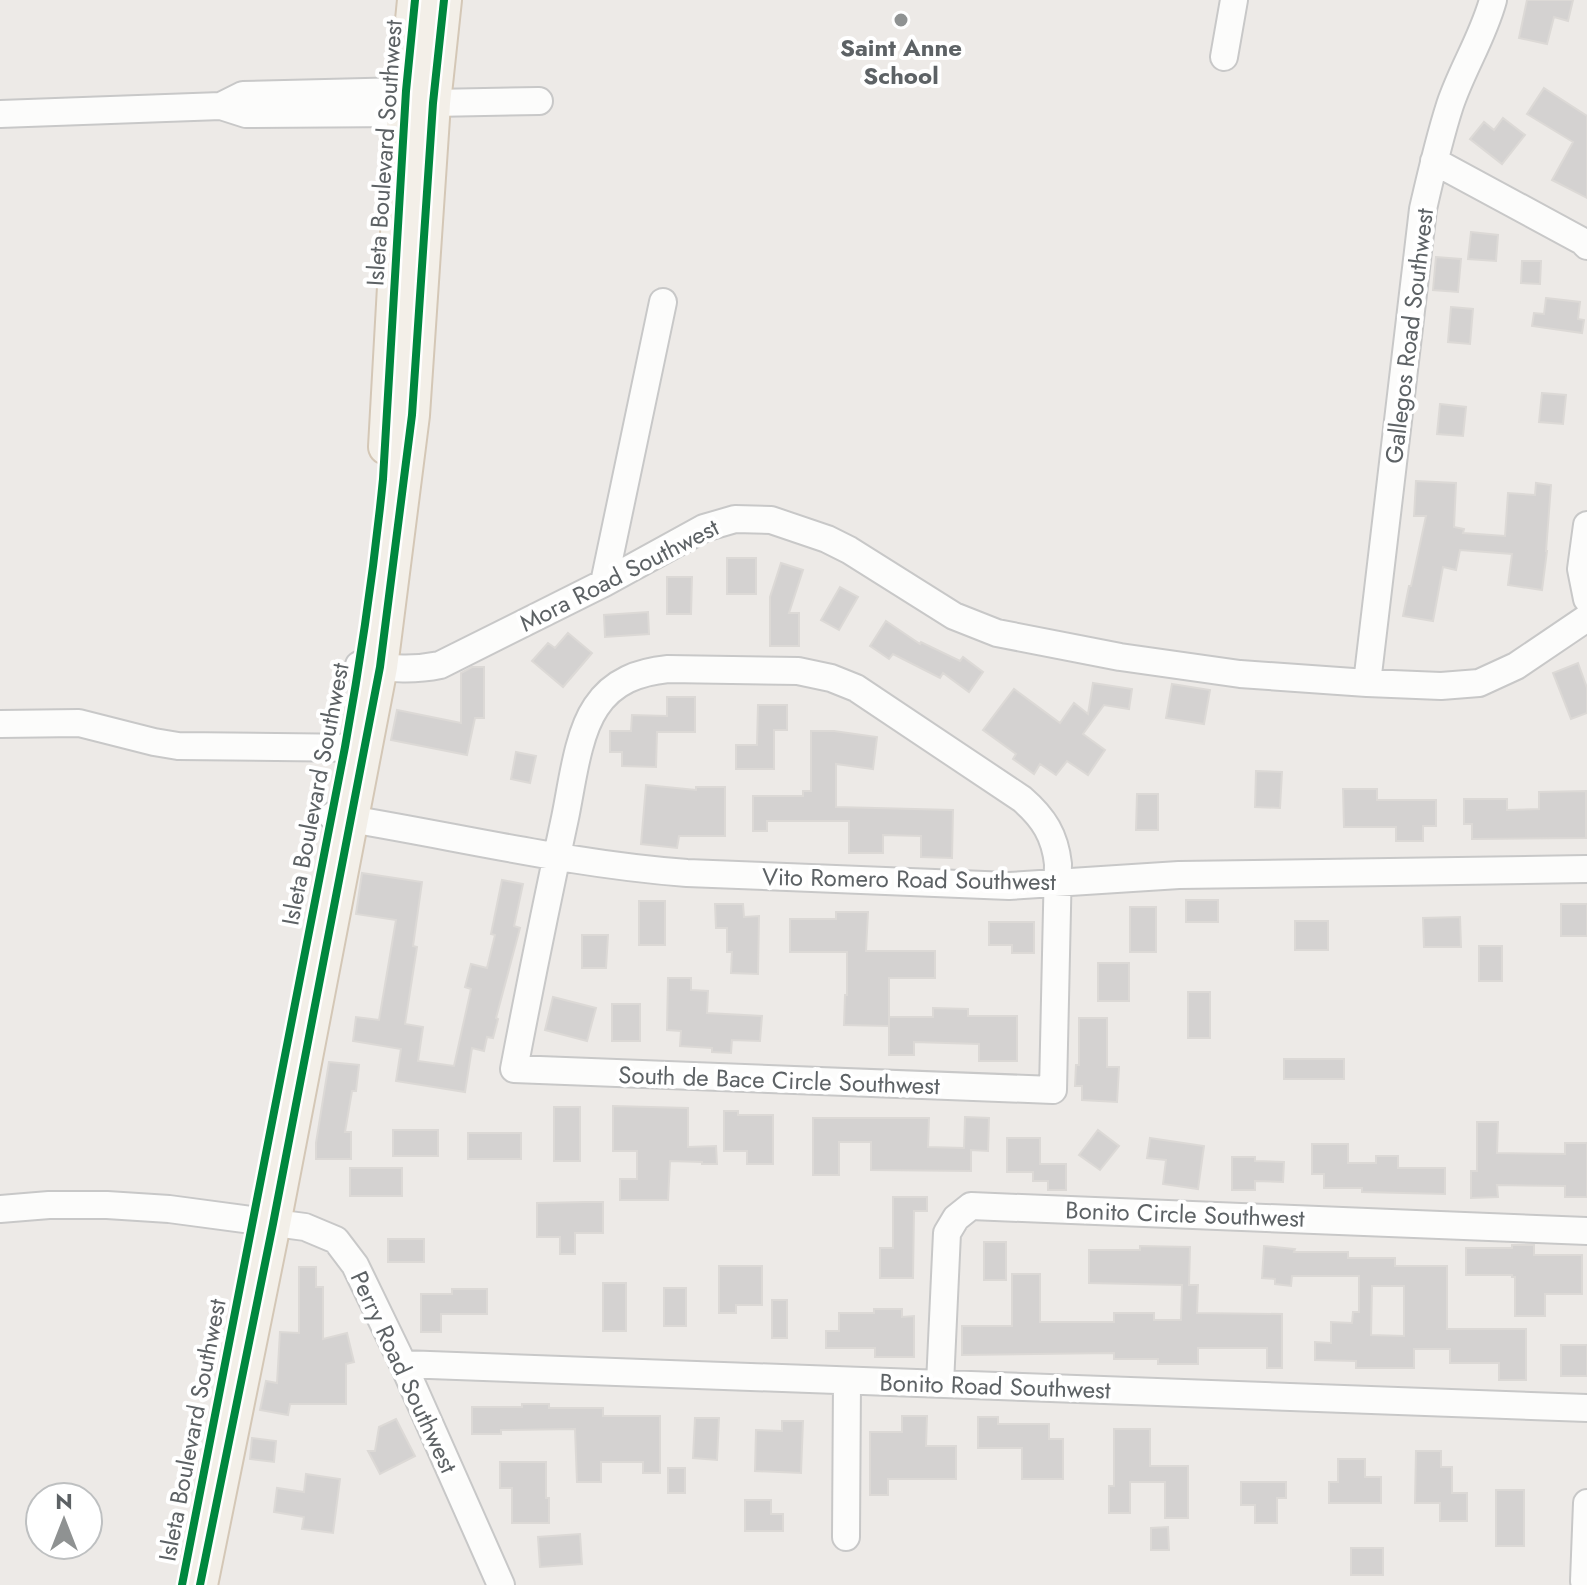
<svg xmlns="http://www.w3.org/2000/svg" width="1587" height="1585" viewBox="0 0 1587 1585" font-family="Jost,sans-serif">
	<style>
		.building { fill: #d4d2d1; stroke: #dcd9d6; stroke-width: 2; fill-rule: evenodd }
		.lines { fill: none; stroke-linecap: round; stroke-linejoin: round }
		.minor-casing { stroke: #c8c8c8; stroke-width: 30 }
		.major-casing { stroke: #d4c7b6; stroke-width: 38 }
		.minor { stroke: #fcfcfb; stroke-width: 26 }
		.major { stroke: #f3efe8; stroke-width: 34 }
		.cycleway-casing { stroke: #fff; stroke-width: 13 }
		.cycleway { stroke: #00873e; stroke-width: 8 }
		.poi-dot { fill: #8f9292; stroke: #fff; stroke-width: 3 }
		.labels { text-anchor: middle; dominant-baseline: central; stroke-width: 8; stroke-linejoin: round; paint-order: stroke }
		.poi-label { font-size: 24px; font-weight: bold; fill: #5d6265; stroke: #fff }
		.street-label { font-size: 24px; fill: #5d6265; stroke: #fff }
	</style>
	<rect width="100%" height="100%" fill="#edeae7"/>
	<path class="building" d="M1527,0H1573L1568,21L1554,17L1547,44L1519,38Z
		M1544,88L1587,116V198L1552,180L1573,142L1527,114Z
		M1503,118L1525,135L1502,164L1470,139L1484,122L1494,130Z
		M1471,232L1498,235L1496,261L1468,259Z
		M1436,257L1461,259L1458,292L1433,290Z
		M1522,261H1541L1540,284L1521,283Z
		M1546,298L1580,302L1578,319L1584,320L1582,333L1532,326L1534,313L1544,314Z
		M1451,307L1473,309L1470,344L1448,342Z
		M1542,393L1566,395L1563,424L1539,422Z
		M1440,404L1466,407L1463,436L1437,434Z
		M1416,481L1456,483L1454,527L1464,529L1463,533L1505,536L1508,493L1535,495L1536,483L1551,485L1546,551H1547L1542,590L1508,585L1512,554L1460,550L1456,570L1443,567L1433,621L1403,616L1409,586H1411L1426,516H1414Z
		M727,558H756V594H727Z
		M781,563L803,570L789,613H799V646H770V597Z
		M667,577H692L691,614H667Z
		M840,587L858,597L839,630L821,620Z
		M648,612L649,634L605,637L604,615Z
		M886,621L920,644L921,642L960,661L963,657L983,672L969,692L943,673L940,678L893,654L889,659L870,646Z
		M568,633L592,653L563,687L532,661L548,643L555,648Z
		M1578,663L1587,688V713L1571,719L1553,673Z
		M472,667H484V718H475L467,755L391,740L397,710L461,723V673Z
		M1093,683L1132,689L1129,709L1104,705L1083,734L1105,750L1088,775L1067,761L1056,775L1040,764L1034,774L1013,759L1016,754L983,730L1014,689L1060,723L1074,703L1088,714Z
		M1172,684L1210,690L1204,724L1166,718Z
		M667,697H695V732H657L656,767L622,766V752H610V731H631L632,715L667,716Z
		M758,705H787V730H774V769H736V745H757Z
		M811,731H834L877,737L873,769L836,764V807L953,810L952,858L921,857V836L883,835V853H849V821H767V831H753V796H803V791H811Z
		M516,752L536,756L530,783L511,779Z
		M1256,771L1282,772L1280,808L1255,807Z
		M646,785L696,790V787H725V836H679L677,848L641,844Z
		M1343,789H1377V800H1436V826H1423V841H1396V827H1344Z
		M1586,791V838L1472,839V824H1464V799H1507V810L1539,809V792Z
		M1137,794H1158V830H1136Z
		M362,873L422,882L413,946L417,947L405,1024L423,1027L418,1061L454,1066L471,989L465,987L471,964L487,968L495,935L491,934L502,880L523,884L514,926L520,928L496,1018L498,1019L493,1038L487,1037L484,1051L472,1048L465,1092L396,1081L401,1049L353,1041L356,1017L379,1020L396,920L356,914Z
		M1186,900H1218V922H1186Z
		M639,901H665V945H639Z
		M715,904H743L744,917L759,916L758,974L731,973L732,952H727V928H716Z
		M1561,904H1587V936H1561Z
		M1130,907H1156V952H1130Z
		M836,912H868L866,951H935V978H889V1026L844,1025L845,995H847V952H790V919H836Z
		M1460,917L1461,947H1424L1423,918Z
		M1295,921H1328V950H1295Z
		M989,922H1034V953H1012V945H989Z
		M582,935H608L606,968H582Z
		M1479,946H1502V981H1479Z
		M1098,963H1129V1001H1098Z
		M668,978H691V990L708,991L707,1013L762,1016L760,1041L732,1040L731,1053L712,1052V1048L680,1046L681,1031L667,1030Z
		M1188,992H1210V1038H1188Z
		M553,997L596,1008L587,1041L545,1030Z
		M612,1004H640V1041H612Z
		M933,1008L968,1009V1016H1017V1061H979V1044L914,1042V1055H889V1017H933Z
		M1079,1018H1107V1067H1119L1117,1102L1082,1100V1086H1075L1076,1065H1079Z
		M1284,1059H1344V1079H1284Z
		M329,1062L359,1065L356,1091H352L345,1132H351V1159H316V1143Z
		M613,1106L688,1108V1147L716,1146L717,1164H702V1162L670,1161L668,1200H620V1179H637V1151H613Z
		M554,1107H580V1161H554Z
		M724,1111H738V1115H773V1164H747V1151H724Z
		M965,1117L989,1118L988,1151L971,1150V1171L871,1170V1142H839V1175H813V1118H929L928,1147L964,1148Z
		M1477,1122H1498L1497,1153L1565,1154V1143H1587V1197H1565V1186L1497,1185L1498,1197L1471,1198V1171H1477Z
		M393,1130H438V1156H393Z
		M1098,1130L1119,1146L1100,1170L1079,1155Z
		M468,1133H521V1159H468Z
		M1007,1138H1040V1164H1066V1190H1048V1181H1033V1172H1007Z
		M1150,1138L1204,1146L1198,1189L1163,1184L1166,1160L1147,1158Z
		M1312,1144H1348V1163H1376V1156H1398V1168H1445V1194L1362,1192V1188H1324V1174H1312Z
		M1232,1157H1255V1161L1284,1162L1283,1182L1255,1181V1190H1232Z
		M350,1168H402V1196H350Z
		M893,1197H927V1211H914L913,1278H880V1248H893Z
		M585,1202H603V1233H575V1254H560V1237H537V1203Z
		M388,1239H424V1262H388Z
		M984,1242H1006V1280H984Z
		M1512,1245H1534V1255H1582V1294H1545V1316H1515V1277H1512V1275H1466V1248H1512Z
		M1140,1246L1190,1247L1189,1285H1198L1197,1313L1282,1314V1368H1267V1348H1198V1364H1158V1359H1114V1353L962,1355V1326H1012V1274H1040V1322H1114V1313H1154V1320H1181L1182,1285L1089,1283V1250H1140Z
		M1264,1246L1295,1249L1294,1252H1348V1258H1395V1266H1447V1329H1526V1380H1499V1363H1450V1349H1414V1368H1356V1361L1315,1360V1342L1331,1343V1322L1352,1323L1353,1312H1359V1276H1292L1291,1286L1275,1284V1279L1262,1278ZM1372,1286H1404V1336L1371,1335Z
		M719,1266H762V1305H736V1313H719Z
		M299,1267H316V1287H323V1339L347,1333L354,1362L346,1364V1404H290L288,1415L260,1410L266,1381L277,1383L280,1332L299,1333Z
		M603,1283H626V1331H603Z
		M664,1288H686V1326H664Z
		M452,1289H487V1314H441V1332H421V1294H452Z
		M772,1300H787V1338H772Z
		M874,1309H902V1317L914,1316V1357H875V1348H826V1331H839V1313H874Z
		M1561,1345H1587V1376H1561Z
		M522,1404H549V1408H603V1416H660V1473H643V1462H601V1482H577L575,1429L501,1430V1434H472V1407H522Z
		M902,1416H927L926,1446H956V1479H888V1495H870V1432H902Z
		M978,1417H998V1424H1049V1439H1063V1479H1022V1448H978Z
		M695,1418H719L717,1460L693,1458Z
		M396,1419L415,1456L380,1474L368,1451H375L379,1427Z
		M782,1421H803L801,1473L755,1471L756,1430L782,1431Z
		M1114,1429H1150V1466H1188V1518H1165V1482H1130V1513H1109V1486H1114Z
		M252,1438L276,1441L274,1462L250,1459Z
		M1416,1451H1441V1467H1452V1493H1467V1521H1440V1503H1415Z
		M1338,1459H1365V1477H1381V1503H1329V1482H1338Z
		M500,1462H546V1498H549V1523H512V1488H500Z
		M668,1468H685V1493H668Z
		M306,1474L340,1479L333,1533L302,1529L304,1517L274,1512L277,1488L304,1492Z
		M1241,1482H1286V1498H1277V1523H1255V1505H1241Z
		M1496,1490H1524V1546H1496Z
		M745,1500H771V1514H783V1531H745Z
		M1168,1527L1169,1550H1151V1528Z
		M580,1534L582,1564L540,1567L538,1537Z
		M1351,1548H1383V1575H1351Z"/>
	<g class="lines">
		<g class="minor-casing">
			<path id="minor" d="M1224,57L1234,0
				M221,106L243,95L406,91L422,98
				M0,114L221,106L246,114L405,113L433,103L539,101
				M1434,161L1582,241L1587,246
				M1587,525L1581,569L1587,599
				M604,583L663,302
				M359,665C389,668 411,671 440,665L604,583L704,528L735,519L771,520L827,539L849,550L954,616L997,633L1120,657L1240,674L1367,683L1441,686L1479,683L1516,666L1587,618
				M668,669L798,671L831,678L856,688L1022,799C1044,818 1055,836 1058,864L1053,1090L514,1069C530,985 547,901 565,818C572,785 577,735 596,707C613,681 639,672 668,669Z
				M1367,683L1423,209C1431,174 1439,139 1450,105C1462,69 1483,37 1493,0
				M0,724L79,723L154,742L178,746L365,748
				M332,816C451,835 567,864 687,873L1009,886L1179,875L1587,869
				M0,1209L49,1205H107L169,1209L305,1227L336,1240L355,1265L403,1364L501,1585
				M403,1364L1587,1408
				M940,1384L947,1233L956,1218L971,1206L1587,1231
				M846,1537L847,1381
				M1584,1581L1587,1503"/>
		</g>
		<g class="major-casing">
			<path id="major" d="M386,447L406,91L415,0
				M200,1585L273,1224L380,667L412,415L433,103L444,0"/>
		</g>
		<use href="#minor" class="minor"/>
		<use href="#major" class="major"/>
		<g class="cycleway-casing">
			<path id="cycleway" d="M182,1585L345,747C361,658 374,569 383,479L406,91L415,0
				M200,1585L273,1224L380,667L412,415L433,103L444,0"/>
		</g>
		<use href="#cycleway" class="cycleway"/>
	</g>
	<circle class="poi-dot" cx="901" cy="20" r="8"/>
	<g class="labels">
		<g class="poi-label">
			<text x="901" y="47">Saint Anne<tspan x="901" dy="28">School</tspan></text>
		</g>
		<g class="street-label">
			<text transform="translate(384 153) rotate(-86)">Isleta Boulevard Southwest</text>
			<text transform="translate(1409 336) rotate(-83)">Gallegos Road Southwest</text>
			<text transform="translate(619 575) rotate(-27)">Mora Road Southwest</text>
			<text transform="translate(315 794) rotate(-79)">Isleta Boulevard Southwest</text>
			<text transform="translate(909 879) rotate(1)">Vito Romero Road Southwest</text>
			<text transform="translate(779 1080) rotate(2)">South de Bace Circle Southwest</text>
			<text transform="translate(1185 1214) rotate(2)">Bonito Circle Southwest</text>
			<text transform="translate(404 1372) rotate(65)">Perry Road Southwest</text>
			<text transform="translate(995 1386) rotate(2)">Bonito Road Southwest</text>
			<text transform="translate(192 1430) rotate(-79)">Isleta Boulevard Southwest</text>
		</g>
	</g>
	<g transform="translate(64 1521)"><circle r="38" fill="#ffffff" stroke="#bec0c1" stroke-width="2"/>
	<path d="M0-6L14 30L0 20L-14 30Z" fill="#8f9292"/>
	<text y="-12" font-size="22" font-weight="bold" text-anchor="middle" fill="#5d6265">N</text>
	</g>
</svg>
